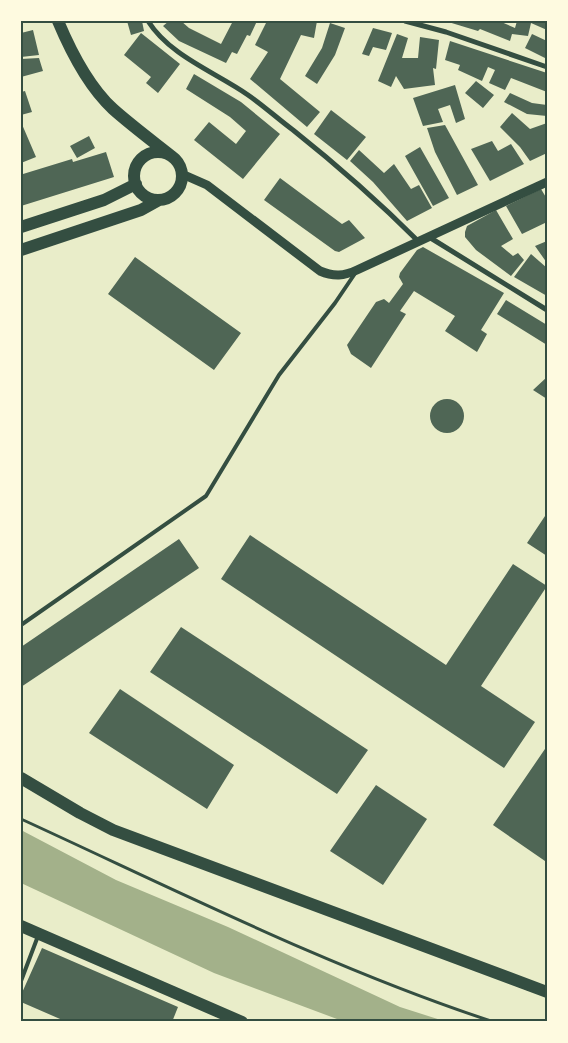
<svg xmlns="http://www.w3.org/2000/svg" width="568" height="1043" viewBox="0 0 568 1043" font-family="'Space Grotesk',sans-serif">
	<style>
		.water { fill: #a3b18a }
		.building { fill: #4f6655 }
		.lines { fill: none; stroke-linecap: round; stroke-linejoin: round }
		.path { stroke: #344e41; stroke-width: 3 }
		.service { stroke: #344e41; stroke-width: 4 }
		.minor { stroke: #344e41; stroke-width: 5 }
		.tertiary { stroke: #344e41; stroke-width: 9 }
		.primary { stroke: #344e41; stroke-width: 12 }
		.neatline { fill: none; stroke: #344e41; stroke-width: 2 }
	</style>
	<rect width="100%" height="100%" fill="#e9edc9"/>
	<path class="water" d="M21,830L116,880L228,927L400,1007L447,1022H345L214,973L21,883Z"/>
	<path class="building" d="M127,21H142L144,31L131,35Z
		M169,21H181L189,28L221,44L233,21H257L250,36L247,35L237,54L232,52L226,63L179,41L163,26Z
		M267,21H317L314,38L301,35L280,79L320,112L307,127L250,79L268,52L255,45Z
		M445,21H499L515,28L517,21H547V30L531,23L528,36L512,34L510,41L480,29L478,31Z
		M330,23L345,28L335,55L317,84L305,76L322,48Z
		M373,28L392,33L386,50L373,47L369,56L362,54Z
		M33,30L39,55L21,57V33Z
		M141,33L180,64L158,93L146,83L151,77L124,55Z
		M397,34L408,38L402,58H418L420,37L439,40L436,69L433,68L435,85L404,89L396,76L391,87L378,81Z
		M532,34L547,41V59L525,48Z
		M450,41L547,73V92L511,78L505,90L489,83L495,70L488,67L482,81L458,70L460,65L445,60Z
		M39,58L43,71L21,77V59Z
		M194,74L241,102L280,134L243,179L194,140L209,122L236,144L246,131L230,117L186,89Z
		M476,81L494,95L483,108L465,93Z
		M455,85L465,119L456,123L450,105L438,109L443,122L423,126L413,98Z
		M25,91L32,112L21,115V92Z
		M510,93L532,103L547,105V116L527,114L504,102Z
		M331,110L366,137L347,160L314,134Z
		M512,113L530,129L547,123V153L530,161L520,147L500,127Z
		M21,122L36,157L21,163Z
		M445,125L478,185L457,195L435,152L427,128Z
		M89,136L95,148L77,158L70,146Z
		M492,141L498,151L511,144L524,164L490,181L471,149Z
		M420,147L449,198L433,206L405,156Z
		M359,150L384,173L394,164L411,189L419,185L432,208L407,221L373,182L350,161Z
		M106,152L114,177L21,206V170L23,174L72,159L73,162Z
		M280,178L342,224L349,220L365,238L339,252L335,251L264,200Z
		M541,189L547,199V222L522,234L506,206Z
		M496,210L513,239L501,246L513,256L518,253L524,260L511,276L476,250L465,237V232L467,226Z
		M547,241V263L535,246Z
		M423,247L504,293L481,330L487,334L477,352L445,331L455,316L414,291L400,311L406,314L371,368L351,354L347,345L376,302L384,299L389,303L403,284L399,277L400,273L417,250Z
		M531,254L547,268V296L514,277Z
		M135,257L241,333L214,370L108,294Z
		M506,300L547,325V345L497,314Z
		M547,377V399L533,390Z
		M430 416a17 17 0 1 1 34 0a17 17 0 1 1-34 0Z
		M547,513V556L527,543Z
		M250,535L446,665L513,564L547,586L481,686L535,722L504,768L221,579Z
		M179,539L199,568L21,687V647Z
		M181,627L368,750L337,794L150,672Z
		M120,689L234,765L207,809L89,733Z
		M547,746V859L545,861L493,825Z
		M376,785L427,819L383,885L330,851Z
		M42,948L178,1007L172,1022H67L21,1002V995Z"/>
	<g class="lines">
		<path class="path" d="M21,819C176,890 332,969 494,1022"/>
		<path class="service" d="M21,625L206,496L279,375L335,303L356,272
			M21,981L38,936"/>
		<path class="minor" d="M148,21C170,56 215,72 248,95C264,106 278,119 293,130C337,165 378,201 418,241
			M405,21L446,32L547,67
			M429,237L547,310"/>
		<path class="tertiary" d="M182,174L207,185L320,271C334,277 344,276 357,270L547,182"/>
		<path class="primary" d="M58,21C71,52 88,86 113,109C131,125 151,140 170,155
			M134 176a24 24 0 1 1 48 0a24 24 0 1 1-48 0Z
			M21,227L104,200L136,184
			M21,250L141,210L159,200
			M21,778L80,813L113,830L547,992
			M21,926L242,1022"/>
	</g>
	<rect width="568" height="1043" fill="none" stroke="#fefae0" stroke-width="45"/>
	<rect x="22" y="22" width="524" height="998" class="neatline"/>
</svg>
